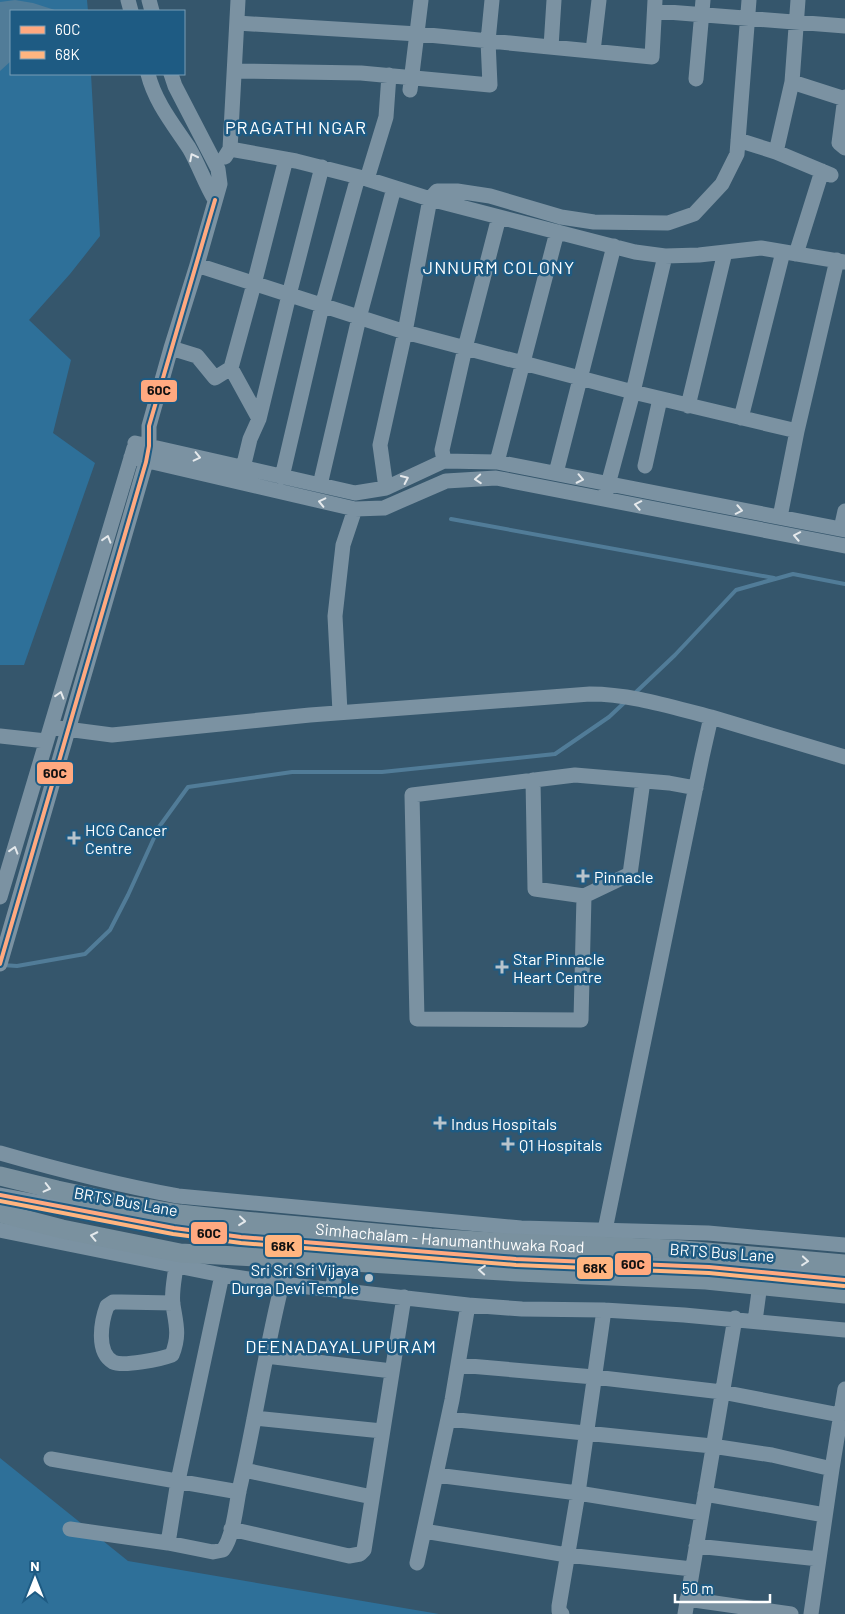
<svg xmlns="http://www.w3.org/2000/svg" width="845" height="1614" viewBox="0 0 845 1614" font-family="Barlow,sans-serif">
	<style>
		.green { fill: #2e7099 }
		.water { fill: #517c98 }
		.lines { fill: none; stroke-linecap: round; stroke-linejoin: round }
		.stream { stroke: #517c98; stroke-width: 4 }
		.minor { stroke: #7b92a2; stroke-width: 15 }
		.major { stroke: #7a919f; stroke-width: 19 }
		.bus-1-casing { stroke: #1e5b83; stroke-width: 8 }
		.bus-2-casing { stroke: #1e5b83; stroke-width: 8 }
		.bus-1 { stroke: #ffa980; stroke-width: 4 }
		.bus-2 { stroke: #ffb580; stroke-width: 4 }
		.oneway { stroke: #e5e9ec }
		.oneway2 { stroke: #e4e9ec }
		.poi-dot { fill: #b8c4cc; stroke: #1e5b83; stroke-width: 2 }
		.labels { text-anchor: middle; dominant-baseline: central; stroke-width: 5; stroke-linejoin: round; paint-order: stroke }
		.poi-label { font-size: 16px; fill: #fff; stroke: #1e5b83; text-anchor: start }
		.street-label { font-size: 16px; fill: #fff; stroke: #1e5b83 }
		.neighbourhood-label { font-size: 18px; letter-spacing: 1px; fill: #fff; stroke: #1e5b83 }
		.line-badge { stroke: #1e5b83; stroke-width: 2 }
		.pale-badge-label { font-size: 14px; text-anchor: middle; font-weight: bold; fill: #111 }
	</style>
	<rect width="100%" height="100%" fill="#35566c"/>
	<path class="green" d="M0,0H87L88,11H11V74H91L100,236L70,274L29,320L71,360L53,433L95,463L24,665H0Z
		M0,1458L128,1561L439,1614H0Z"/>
	<path class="water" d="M15,0L33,3L58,11H11V61L0,71V2Z"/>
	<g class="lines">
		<path class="stream" d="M451,519L774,578
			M634,694L675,655L736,590L793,574L845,584
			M2,965L17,966L85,954L110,930L128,895L159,827L188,787L292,772H382L555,754L609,717L625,702"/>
		<path class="minor" d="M128,0L131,11
			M149,0L152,11
			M655,11L845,26
			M237,23L418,34L652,57L655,0
			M551,47L554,0
			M593,51L599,0
			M235,71L361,73L490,85L488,41L492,0
			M148,74C155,102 173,124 189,148C199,165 205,184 215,200
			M696,79L703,0
			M792,82L845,99
			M410,90L421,0
			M845,97L839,143L845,148
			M738,140L776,152L831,175
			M230,149L296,161L367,179L430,199L635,252L665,256L699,255L761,248L845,262
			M776,152L792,82L798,0
			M225,157L230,149L238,0
			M367,179L386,117L389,75
			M796,254L822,171
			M197,265L405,332L633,392L797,431
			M171,348L197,356L215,378L231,368L254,284L286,159
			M231,368L259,419
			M688,406L725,252
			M741,418L783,252
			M135,443L355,493L386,488L444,461L497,462L845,530
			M131,457L355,509L384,508L446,481L496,478L845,546
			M444,461L442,450L465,348L499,217
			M497,462L557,232
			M645,466L660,399
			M243,468L250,439L259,419L289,295L322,167
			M556,473L614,246
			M282,477L322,306L358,177
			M320,485L359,318L394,188
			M386,488L380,445L405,332L430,199L437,191H457L490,196L561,217L594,222L668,223L694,214L722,184L737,154L749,0
			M606,492L633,392L665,256
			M780,517L797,431L837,260
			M841,529L845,511
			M340,712L335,616L343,545L355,509
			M51,727L112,735L310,715L590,694C631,694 671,707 711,717
			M0,736L46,741
			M533,780L535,889L584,896
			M643,781L630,874L584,896L581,1020L417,1019L412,795L575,775L669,783L696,788
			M0,897L134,448
			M0,964L146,462L149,446V426L171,348L197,265L220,184L218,169L175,86L171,74
			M0,1153C59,1170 118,1185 178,1196L521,1228L708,1233L845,1245
			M0,1195L174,1228L241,1237L516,1259L709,1267L845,1280
			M0,1230L222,1275L282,1284L468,1305L522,1309L604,1310L684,1315L845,1330
			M605,1230L702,757L711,717L845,757
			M333,1290L336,1261
			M173,1303L121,1302H113L107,1306C101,1322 96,1352 113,1362C123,1367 161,1359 172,1355C180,1335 176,1324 173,1305C171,1292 175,1277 176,1265
			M755,1321L760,1284
			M266,1356L392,1371
			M458,1365L594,1377L722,1392L840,1415
			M254,1418L382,1431
			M448,1419L712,1446L772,1455L832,1469
			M51,1459L239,1492
			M244,1470L372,1497
			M436,1475L578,1493L701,1513
			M705,1494L825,1515
			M70,1529L168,1543L213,1552L223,1550C233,1537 236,1507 239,1491C255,1422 265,1352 282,1284
			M231,1529L349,1556L360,1554L364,1550L404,1297
			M424,1531L567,1555L692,1569
			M168,1543L178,1481L222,1275
			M696,1546L819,1559
			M417,1563L452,1400L468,1305
			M687,1599L791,1614
			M562,1614L559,1611V1606L578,1493L604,1310
			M685,1614L735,1318
			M811,1614L832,1469L845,1389"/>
		<g class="major">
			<path id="s1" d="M0,1176L57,1190L127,1205L180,1214L244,1221L431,1238L511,1243L672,1249L845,1264"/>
			<path d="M0,1213L62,1229L180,1253L336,1261L518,1272L706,1280L845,1294"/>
		</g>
		<g class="bus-1-casing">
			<path id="bus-1" d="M0,964L146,462L149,446V426L215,200
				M0,1195L174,1228L241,1237L516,1259L709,1267L845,1280"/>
		</g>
		<g class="bus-2-casing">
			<path id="bus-2" d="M0,1201L173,1234L241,1243L516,1265L709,1273L844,1286"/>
		</g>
		<use href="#bus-1" class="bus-1"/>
		<use href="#bus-2" class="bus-2"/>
	</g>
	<defs><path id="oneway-chevron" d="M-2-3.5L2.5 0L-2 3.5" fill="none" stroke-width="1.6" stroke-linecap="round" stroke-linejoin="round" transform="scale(1.25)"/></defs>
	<g class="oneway">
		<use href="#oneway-chevron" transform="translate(193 157) rotate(-117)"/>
		<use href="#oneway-chevron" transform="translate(197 457) rotate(13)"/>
		<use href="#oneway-chevron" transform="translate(405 479) rotate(-25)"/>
		<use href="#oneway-chevron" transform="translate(478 479) rotate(176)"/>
		<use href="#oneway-chevron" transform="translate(580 479) rotate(12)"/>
		<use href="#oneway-chevron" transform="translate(322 502) rotate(-167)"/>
		<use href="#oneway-chevron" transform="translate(638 505) rotate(-169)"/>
		<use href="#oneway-chevron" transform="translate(739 510) rotate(11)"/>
		<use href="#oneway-chevron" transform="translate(797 536) rotate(-169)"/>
		<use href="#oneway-chevron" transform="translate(107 539) rotate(-73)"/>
		<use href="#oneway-chevron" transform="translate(60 695) rotate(-73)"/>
		<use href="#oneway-chevron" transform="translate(14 850) rotate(-73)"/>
	</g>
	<g class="oneway2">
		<use href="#oneway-chevron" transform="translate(47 1188) rotate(14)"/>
		<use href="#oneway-chevron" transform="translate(242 1221) rotate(6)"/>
		<use href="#oneway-chevron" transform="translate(94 1236) rotate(-168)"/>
		<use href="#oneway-chevron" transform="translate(805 1261) rotate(5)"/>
		<use href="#oneway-chevron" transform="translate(482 1270) rotate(-176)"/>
	</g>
	<g class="poi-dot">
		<path d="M71.5 830.5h5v5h5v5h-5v5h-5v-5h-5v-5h5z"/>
		<path d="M580.5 868.5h5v5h5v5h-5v5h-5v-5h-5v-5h5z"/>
		<path d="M499.5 959.5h5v5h5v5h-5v5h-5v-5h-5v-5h5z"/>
		<path d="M437.5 1115.5h5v5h5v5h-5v5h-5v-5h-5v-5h5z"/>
		<path d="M505.5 1136.5h5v5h5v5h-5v5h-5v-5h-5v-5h5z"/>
		<circle cx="369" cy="1278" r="5"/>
	</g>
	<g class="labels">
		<g class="poi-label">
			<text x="85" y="829">HCG Cancer<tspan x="85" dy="18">Centre</tspan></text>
			<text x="594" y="876">Pinnacle</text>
			<text x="513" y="958">Star Pinnacle<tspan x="513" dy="18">Heart Centre</tspan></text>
			<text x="451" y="1123">Indus Hospitals</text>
			<text x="519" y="1144">Q1 Hospitals</text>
			<text x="359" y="1269" text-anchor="end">Sri Sri Sri Vijaya<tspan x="359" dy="18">Durga Devi Temple</tspan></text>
		</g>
		<g class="street-label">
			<text transform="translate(126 1201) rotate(10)">BRTS Bus Lane</text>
			<text stroke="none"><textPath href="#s1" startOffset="455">Simhachalam - Hanumanthuwaka Road</textPath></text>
			<text transform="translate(722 1252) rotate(4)">BRTS Bus Lane</text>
		</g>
		<g class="neighbourhood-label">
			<text x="296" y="127">PRAGATHI NGAR</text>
			<text x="499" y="267">JNNURM COLONY</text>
			<text x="341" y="1346">DEENADAYALUPURAM</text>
		</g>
	</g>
	<g class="line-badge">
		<rect x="140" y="379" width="38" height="24" rx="5" fill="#ffa980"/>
		<rect x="36" y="761" width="38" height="24" rx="5" fill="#ffa980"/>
		<rect x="190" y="1221" width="38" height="24" rx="5" fill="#ffa980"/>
		<rect x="264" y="1234" width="39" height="24" rx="5" fill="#ffb580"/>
		<rect x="614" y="1252" width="38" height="24" rx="5" fill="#ffa980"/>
		<rect x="576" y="1256" width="38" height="24" rx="5" fill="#ffb580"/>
	</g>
	<g class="pale-badge-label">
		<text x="159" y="395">60C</text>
		<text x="55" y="778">60C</text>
		<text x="209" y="1238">60C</text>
		<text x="283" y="1251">68K</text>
		<text x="633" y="1269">60C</text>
		<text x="595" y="1273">68K</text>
	</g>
	<rect x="10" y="10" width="175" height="65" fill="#1e5b83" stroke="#789db5"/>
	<rect x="20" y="26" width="25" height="8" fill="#ffa980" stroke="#789db5"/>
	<text x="55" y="35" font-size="15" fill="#ffffff">60C</text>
	<rect x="20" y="51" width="25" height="8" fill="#ffb580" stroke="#789db5"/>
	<text x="55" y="60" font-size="15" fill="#ffffff">68K</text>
	<g transform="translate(35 1579)" stroke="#1e5b83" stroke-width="4" paint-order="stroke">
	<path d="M0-4L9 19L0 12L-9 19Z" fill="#ffffff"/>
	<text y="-8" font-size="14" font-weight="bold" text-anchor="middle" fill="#ffffff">N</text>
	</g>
	<path d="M675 1594v8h95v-8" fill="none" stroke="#ffffff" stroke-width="2.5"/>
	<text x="682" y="1594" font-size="15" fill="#ffffff" stroke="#1e5b83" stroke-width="4" paint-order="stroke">50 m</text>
</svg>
